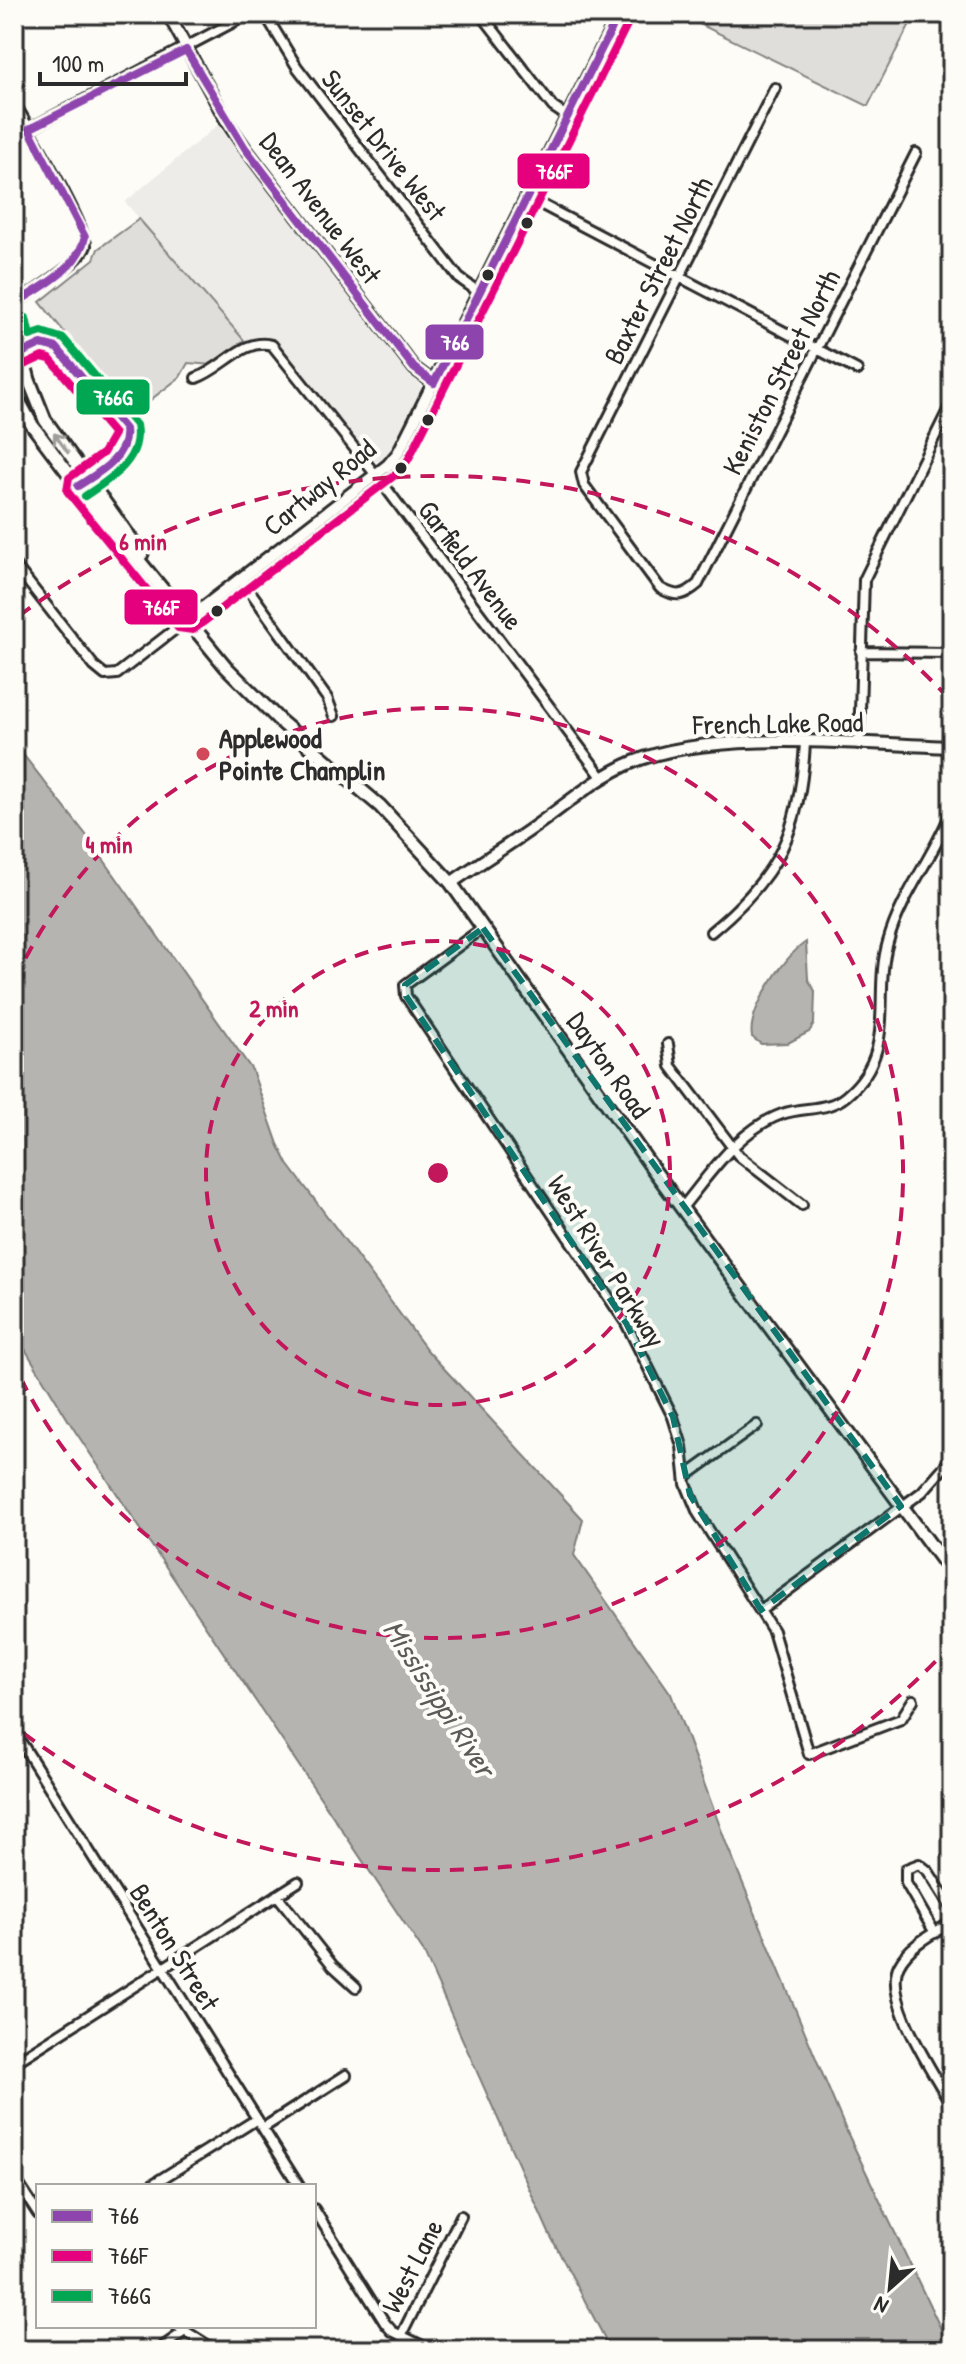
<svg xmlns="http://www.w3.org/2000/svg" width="966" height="2364" viewBox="0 0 966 2364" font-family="'Patrick Hand',sans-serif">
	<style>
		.built { fill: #edece8 }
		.green { fill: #dfdeda; stroke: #858482; stroke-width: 2 }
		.water { fill: #b5b4b1; stroke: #7e7d7b; stroke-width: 2 }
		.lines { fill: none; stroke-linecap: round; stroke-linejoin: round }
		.minor-casing { stroke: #2b2b2b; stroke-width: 14 }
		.tertiary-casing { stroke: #2b2b2b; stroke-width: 16 }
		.secondary-casing { stroke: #2b2b2b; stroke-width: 17 }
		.minor { stroke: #fdfcf7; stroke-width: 8 }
		.tertiary { stroke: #fdfcf7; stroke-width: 10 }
		.secondary { stroke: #fdfcf7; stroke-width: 11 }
		.bus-1-casing { stroke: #fdfcf7; stroke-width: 14 }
		.bus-2-casing { stroke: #fdfcf7; stroke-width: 14 }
		.bus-3-casing { stroke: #fdfcf7; stroke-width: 14 }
		.bus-1 { stroke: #8e44ad; stroke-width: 8 }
		.bus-2 { stroke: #e5007d; stroke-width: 8 }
		.bus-3 { stroke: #00a651; stroke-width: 8 }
		.oneway { stroke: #9e9e9b }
		.marked { fill: #0f766e; fill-opacity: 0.2; stroke: #0f766e; stroke-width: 6; stroke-dasharray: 16 10; stroke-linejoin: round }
		.ring { fill: none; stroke: #c2185b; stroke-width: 4; stroke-dasharray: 14 10 }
		.bus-dot { fill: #2b2b2b; stroke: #fdfcf7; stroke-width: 3 }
		.poi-dot { fill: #d1495b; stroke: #fdfcf7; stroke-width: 3 }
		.labels { text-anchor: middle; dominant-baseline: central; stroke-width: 8; stroke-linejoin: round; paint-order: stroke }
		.street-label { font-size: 28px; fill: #2b2b2b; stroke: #fdfcf7 }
		.poi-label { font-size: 28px; font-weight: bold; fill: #2b2b2b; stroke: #fdfcf7; text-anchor: start }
		.water-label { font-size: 30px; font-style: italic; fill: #5b5b5a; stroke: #fdfcf7 }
		.centre { fill: #c2185b; stroke: #fdfcf7; stroke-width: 4 }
		.ring-label { font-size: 24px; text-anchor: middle; font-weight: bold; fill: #c2185b; stroke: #fdfcf7; stroke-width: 8; stroke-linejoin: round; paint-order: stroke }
		.line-badge { stroke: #fdfcf7; stroke-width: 3 }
		.badge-label { font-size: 22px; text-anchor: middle; font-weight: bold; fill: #fff }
	</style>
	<rect width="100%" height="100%" fill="#fdfcf7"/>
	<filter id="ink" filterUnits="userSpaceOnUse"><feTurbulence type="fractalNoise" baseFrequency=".0125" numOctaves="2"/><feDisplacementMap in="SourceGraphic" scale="16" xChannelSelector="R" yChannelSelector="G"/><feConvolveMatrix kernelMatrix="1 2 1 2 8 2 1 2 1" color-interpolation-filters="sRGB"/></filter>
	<g filter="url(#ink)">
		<path class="built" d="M218,125L422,388L393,446L381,462L368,460L278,342L262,336L244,340L125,202Z"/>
		<path class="green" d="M679,14H915L868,106Z
			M139,219L244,340L213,365L188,363L180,377L131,415L40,302L94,259L98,249Z"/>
		<path class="water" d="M14,743L87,836L252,1070L278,1144L288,1164L427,1350L583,1519L574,1555L671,1694L728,1848L845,2128L951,2350H611L549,2233L423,1951L73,1428L14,1331Z
			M806,942L808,979L815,991L814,1024L809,1032L788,1043L761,1044L752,1037C747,1011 784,956 806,942Z"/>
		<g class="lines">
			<g class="minor-casing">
				<path id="minor" d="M265,14L297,67L459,278L480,293
					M481,14L553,107L568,117
					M775,88L581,472L584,485L660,588C677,598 684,596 698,584L916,153
					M14,102C25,122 89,231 86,246C81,262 29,295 14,304
					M29,129L249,14
					M527,197L857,370
					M196,378C223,369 243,337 272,345L383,484L602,777
					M14,564L94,666L105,675L117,674L187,620
					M242,580L327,698L334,716
					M861,652L952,653
					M859,744L864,580L952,402
					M483,928L405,985L406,996L626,1323L673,1417L682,1446L686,1484L698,1513L773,1631L809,1754L901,1719L913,1700
					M711,932C779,876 800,831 805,743
					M668,1044L671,1066L739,1156L802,1205
					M681,1209C710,1174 738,1130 782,1114C804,1106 827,1112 846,1096C899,1052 872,995 888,942C901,895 935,855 952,810
					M686,1476L757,1425
					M761,1610L922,1492L952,1458
					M14,1731L299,2186
					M277,1895L333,1966L356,1987
					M952,1922C934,1933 909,1945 899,1965C882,1999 935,2074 952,2106
					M935,1933L906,1883V1869L919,1864L928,1871L952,1909
					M14,2063L298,1882
					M263,2128L346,2075
					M14,2177L38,2214
					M150,2186L257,2119
					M314,2209L385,2323L392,2331L431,2350
					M177,2326L215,2350
					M401,2336L461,2216
					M158,2350L185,2331"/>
			</g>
			<g class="tertiary-casing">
				<path id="tertiary" d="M168,14L226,120L245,148L414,368L434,383
					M187,620L388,465L398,453L619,14
					M451,883C479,863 509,845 537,825C568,803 597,777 633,762C712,729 864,744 952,747"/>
			</g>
			<g class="secondary-casing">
				<path id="secondary" d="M14,321L29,380L45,420L142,554
					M14,392L32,425L78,486L226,667L280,721L380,806L451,883L653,1169L952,1574"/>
			</g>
			<use href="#minor" class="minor"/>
			<use href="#tertiary" class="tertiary"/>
			<use href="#secondary" class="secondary"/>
			<g class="bus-1-casing">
				<path id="bus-1" d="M14,304C40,288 78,269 85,237L29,129L186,50L245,148L414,368L434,383L619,14
					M14,321L22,353L41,344L57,348L125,429C129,457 98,473 78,486"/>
			</g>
			<g class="bus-2-casing">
				<path id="bus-2" d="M27,364L42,357L50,359L114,434L103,453L69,478L67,491L178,628L193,630L395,475L408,460L630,19"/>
			</g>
			<g class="bus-3-casing">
				<path id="bus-3" d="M26,318L30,336L42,332L64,339L136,425C143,460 110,479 85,496"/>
			</g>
			<use href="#bus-1" class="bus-1"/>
			<use href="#bus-2" class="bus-2"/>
			<use href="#bus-3" class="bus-3"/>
		</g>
		<defs><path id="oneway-shaft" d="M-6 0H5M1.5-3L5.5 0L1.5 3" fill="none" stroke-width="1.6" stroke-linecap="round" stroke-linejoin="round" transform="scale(2)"/></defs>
		<use class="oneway" href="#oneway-shaft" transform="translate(61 443) rotate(-126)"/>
	</g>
	<path class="marked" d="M483,928L901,1506L761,1610L690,1495L673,1417L626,1323L406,996L405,985Z"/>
	<g class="ring">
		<circle cx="438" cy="1173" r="232"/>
		<path d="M15 980A465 465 0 1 1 15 1366"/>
		<path d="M952 1644A697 697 0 0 1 19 1730M19 616A697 697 0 0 1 952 702"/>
	</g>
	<g class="bus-dot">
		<circle cx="527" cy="223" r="7"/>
		<circle cx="488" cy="275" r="7"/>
		<circle cx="428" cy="420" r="7"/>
		<circle cx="401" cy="468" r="7"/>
		<circle cx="217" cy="611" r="7"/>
	</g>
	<circle class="poi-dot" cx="203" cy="754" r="8"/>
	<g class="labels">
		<g class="street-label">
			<text transform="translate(384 145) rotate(52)">Sunset Drive West</text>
			<text transform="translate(321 208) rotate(53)">Dean Avenue West</text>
			<text transform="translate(658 270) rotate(-63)">Baxter Street North</text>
			<text transform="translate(781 372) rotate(-63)">Keniston Street North</text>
			<text transform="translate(319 487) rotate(-39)">Cartway Road</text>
			<text transform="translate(471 565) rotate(53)">Garfield Avenue</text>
			<text transform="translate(778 723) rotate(-1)">French Lake Road</text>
			<text transform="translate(609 1065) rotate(55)">Dayton Road</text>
			<text transform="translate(607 1261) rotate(58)">West River Parkway</text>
			<text transform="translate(175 1947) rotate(58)">Benton Street</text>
			<text transform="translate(412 2266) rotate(-63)">West Lane</text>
		</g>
		<g class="poi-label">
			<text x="219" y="738">Applewood<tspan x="219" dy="32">Pointe Champlin</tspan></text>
		</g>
		<g class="water-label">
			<text transform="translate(440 1698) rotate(57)">Mississippi River</text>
		</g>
	</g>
	<circle cx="438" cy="1173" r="12" class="centre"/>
	<g class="ring-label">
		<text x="143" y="550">6 min</text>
		<text x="109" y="853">4 min</text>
		<text x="274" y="1017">2 min</text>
	</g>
	<g class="line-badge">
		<rect x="516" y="152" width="75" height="38" rx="8" fill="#e5007d"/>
		<rect x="424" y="323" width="61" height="38" rx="8" fill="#8e44ad"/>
		<rect x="75" y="378" width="76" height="38" rx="8" fill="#00a651"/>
		<rect x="123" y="588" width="76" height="38" rx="8" fill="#e5007d"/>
	</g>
	<g class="badge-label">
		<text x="554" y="179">766F</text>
		<text x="455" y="350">766</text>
		<text x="113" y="405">766G</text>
		<text x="161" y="615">766F</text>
	</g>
	<rect width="966" height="2364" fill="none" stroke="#fdfcf7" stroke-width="48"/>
	<rect x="24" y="24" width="918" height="2316" fill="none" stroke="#2b2b2b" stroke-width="3" filter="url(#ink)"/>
	<rect x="36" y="2184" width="280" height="144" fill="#fdfcf7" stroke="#a9a8a5" stroke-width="2"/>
	<rect x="52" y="2210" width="40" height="12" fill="#8e44ad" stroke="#a9a8a5" stroke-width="2"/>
	<text x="108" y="2224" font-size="24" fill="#2b2b2b">766</text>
	<rect x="52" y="2250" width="40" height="12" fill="#e5007d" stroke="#a9a8a5" stroke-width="2"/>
	<text x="108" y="2264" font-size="24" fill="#2b2b2b">766F</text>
	<rect x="52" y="2290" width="40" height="12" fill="#00a651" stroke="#a9a8a5" stroke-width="2"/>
	<text x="108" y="2304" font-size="24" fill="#2b2b2b">766G</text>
	<g transform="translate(890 2288) rotate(207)" stroke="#fdfcf7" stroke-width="6" paint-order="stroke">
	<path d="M0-6L14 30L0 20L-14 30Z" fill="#2b2b2b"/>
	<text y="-12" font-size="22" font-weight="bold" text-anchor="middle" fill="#2b2b2b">N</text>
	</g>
	<path d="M40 72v12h146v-12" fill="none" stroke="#2b2b2b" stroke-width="4"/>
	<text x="52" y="72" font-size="24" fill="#2b2b2b" stroke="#fdfcf7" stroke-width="6" paint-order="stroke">100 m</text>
</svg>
